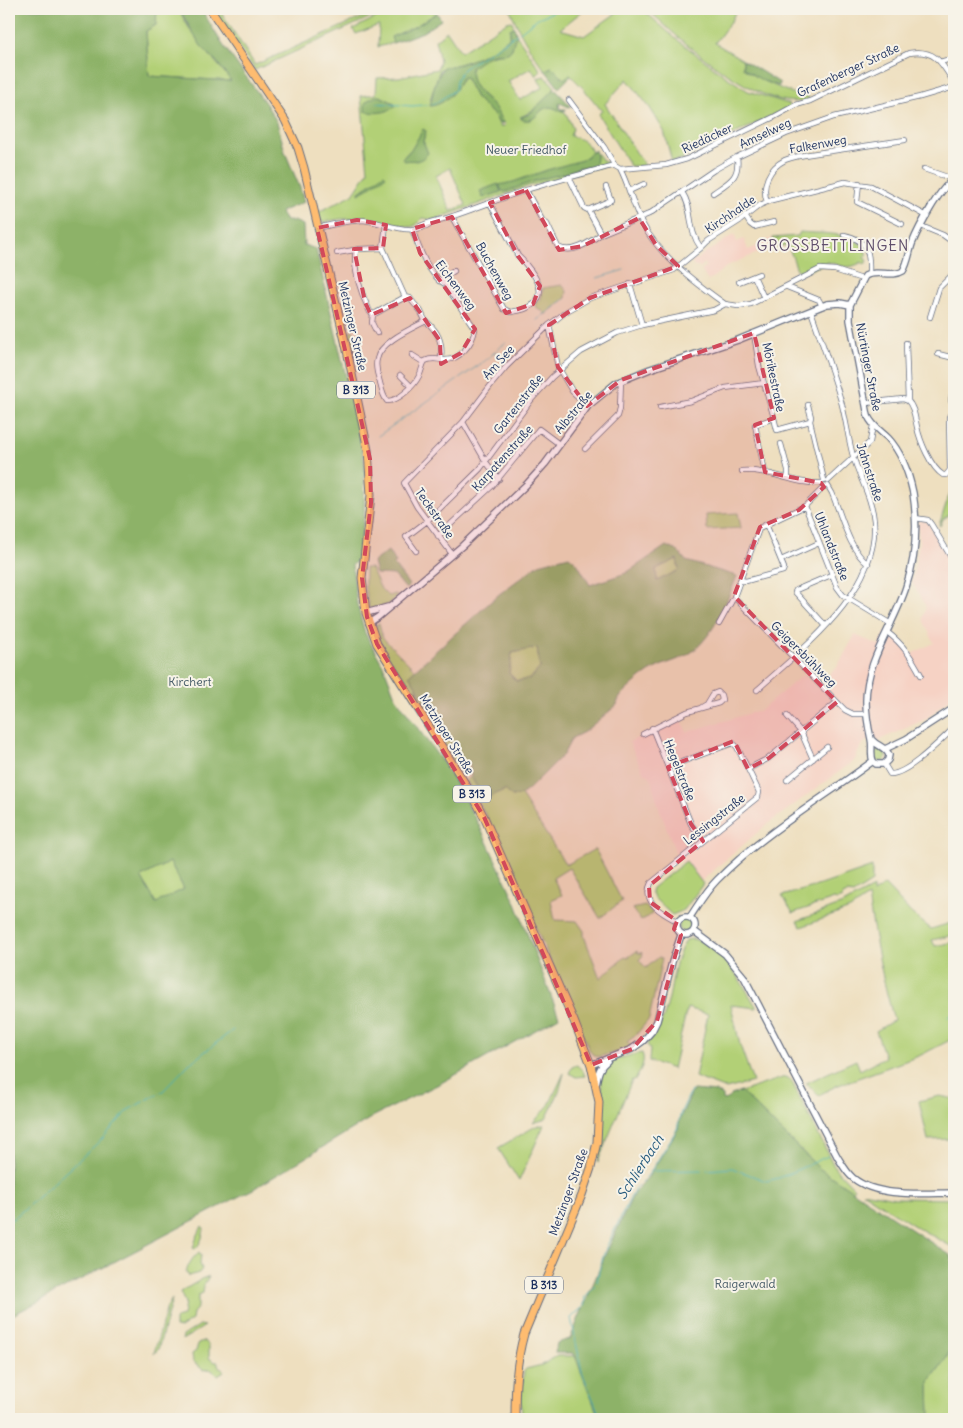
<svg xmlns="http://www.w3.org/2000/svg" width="963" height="1428" viewBox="0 0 963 1428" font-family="Delius,sans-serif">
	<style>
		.built { fill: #f6d2c4 }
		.green { fill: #b2d076; stroke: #66806a; fill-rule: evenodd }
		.forest { fill: #8db267; stroke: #547062; fill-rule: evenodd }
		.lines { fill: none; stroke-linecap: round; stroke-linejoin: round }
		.stream { stroke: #3daeb8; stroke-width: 1 }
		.minor-casing { stroke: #656d80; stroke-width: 6 }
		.tertiary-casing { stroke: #656d80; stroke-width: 8 }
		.primary-casing { stroke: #656d80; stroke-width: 9 }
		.minor { stroke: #fff; stroke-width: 4.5 }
		.tertiary { stroke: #fff; stroke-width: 5.5 }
		.primary { stroke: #febc70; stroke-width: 7 }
		.marked { fill: #d1495b; fill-opacity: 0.2; stroke: #d1495b; stroke-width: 4; stroke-dasharray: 10 6; stroke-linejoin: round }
		.labels { text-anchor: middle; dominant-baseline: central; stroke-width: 4; stroke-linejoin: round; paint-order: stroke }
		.shield { fill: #f7f3e8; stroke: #5d6a87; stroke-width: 1 }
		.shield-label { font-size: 11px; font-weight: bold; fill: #1b2f5e }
		.street-label { font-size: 12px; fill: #1b2f5e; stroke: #f7f3e8 }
		.park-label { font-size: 12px; fill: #415764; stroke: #f7f3e8 }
		.water-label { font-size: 14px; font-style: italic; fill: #275b7e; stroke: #f7f3e8 }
		.quarter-label { font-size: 15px; letter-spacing: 1px; fill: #604f6c; stroke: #f7f3e8 }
	</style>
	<rect width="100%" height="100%" fill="#f7f3e8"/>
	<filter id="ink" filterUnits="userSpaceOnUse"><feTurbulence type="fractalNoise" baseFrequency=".02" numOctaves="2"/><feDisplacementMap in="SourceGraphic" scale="10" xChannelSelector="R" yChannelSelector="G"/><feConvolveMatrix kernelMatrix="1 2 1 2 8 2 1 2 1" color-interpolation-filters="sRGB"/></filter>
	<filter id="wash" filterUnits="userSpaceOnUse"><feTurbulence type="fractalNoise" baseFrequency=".0096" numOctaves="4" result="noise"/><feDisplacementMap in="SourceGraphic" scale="20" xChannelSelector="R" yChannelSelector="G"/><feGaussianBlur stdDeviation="1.12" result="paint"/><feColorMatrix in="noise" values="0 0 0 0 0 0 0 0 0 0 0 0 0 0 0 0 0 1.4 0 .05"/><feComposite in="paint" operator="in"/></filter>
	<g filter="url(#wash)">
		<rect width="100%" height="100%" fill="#eedfbf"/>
		<path class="built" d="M734,234L737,242L744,239L748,250L760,245V242L773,238L775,246L729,265L708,281L701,270L706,267L704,263L701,267H695L692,264V261L698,259L705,252L708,250H711Z
			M918,520L925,521L929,524L954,566V695L926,719L877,741L874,737L862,744L854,761L765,826L699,883L677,856L659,808L650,776L644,773L629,742L680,719L687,732L761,710L804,674L816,687L837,667L855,635L879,645L887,629L895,636L911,654L934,643L923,619L926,607L912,582L919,544Z"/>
		<path class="green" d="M157,9H179C191,37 213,58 232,81L149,76L146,31L156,25Z
			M212,9H219L255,65L381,9L384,11L255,70Z
			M393,9H435L437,13L414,27L392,37L393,43L378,47L379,25L356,34L353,29Z
			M510,9H585L560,29L584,36L622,9H642L675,38L725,76L748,91L789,104L790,107L685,158L672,162L664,131L650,108L627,79L605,104L645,166H630L598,114L602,111L583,88L570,75L564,79L552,67L545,70C530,51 519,32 510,9Z
			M646,9H737L731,21L715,43L743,60V68C758,78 791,96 808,96L809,100C770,112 707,61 678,37C667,28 658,18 646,9Z
			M512,21L514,27L510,29V36C493,55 464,63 440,69L430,100L459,84L462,78L465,77L476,98L495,116L500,127L505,125C501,120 498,113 495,108C486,94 467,89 471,68C474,66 477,63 480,60C490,54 502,55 512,49L514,39L517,36L541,71L536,76L531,68L508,81L520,100L543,87L537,78L545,76L555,87C551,97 530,114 520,117H529L548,103L566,113L573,129L570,136C582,138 591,145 593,156L502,191L586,166L596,158V154H598L604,162L611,164L529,186L433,220L423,218L416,225L411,227L369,219H341L327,221V223L320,221L317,213L353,194L368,171L361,96L376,94L377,78L399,77L437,69L440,61L435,40L447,31L461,52L507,22ZM380,96L394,103L365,111ZM424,130L426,131L423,141L425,146L417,161L402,159L413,147ZM450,168L466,205L451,211L436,176Z
			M800,232C818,234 848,231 863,246C865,248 866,253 867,257L864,256V258L867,259L866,263L864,264L862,262C846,271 843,265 826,262V265L819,266L799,275L788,245L775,246L773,238L798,236Z
			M562,285L567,291L566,298L545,315L543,311L539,310L535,304L541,299L543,288Z
			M353,330L359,343L357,348L352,349L349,332Z
			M954,481V512L943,519L940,526L939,525Z
			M738,513L741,528L707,530L706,515Z
			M677,559L679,570L657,581L656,569Z
			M365,568H371L381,589L388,596L396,594L397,597L387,605L371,609L369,608L365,590Z
			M379,623L382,637L415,670L409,675L463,762L464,766L462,772L461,773L383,648L376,634V625Z
			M537,648L540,668L530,679L517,681L509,673L512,653Z
			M874 756a6 6 0 1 1 12 0a6 6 0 1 1-12 0Z
			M471,777L484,799L505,790L512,797L521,795L566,865L595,849L622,901L600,918L569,868L553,878L562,895L551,900L555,920L577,921L584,931V936L600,978L625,957L627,958L637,951L639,954L641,952L643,955L639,960L646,968L659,957L662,959L649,1019L635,1036L627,1042L632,1046L623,1051L597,1057L592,1054L589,1049L489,821L466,780Z
			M686,861L703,884L684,910L672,915L655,899L651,891L652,888Z
			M170,862L184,889L156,904L141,877Z
			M872,867V882L853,894L847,893L843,895L842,898L837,900L834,899L793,913L782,896L824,884Z
			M885,885L911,913L931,929L954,922V935L932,940L935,946L954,942V1038L919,1056L836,1086L819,1095L806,1083L856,1060L860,1070L885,1057L876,1031L894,1020C882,979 875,939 868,897L850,909L801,927L797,921L843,904L873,888V893Z
			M645,906L653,913L641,921L632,909Z
			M679 926a7 7 0 1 1 14 0a7 7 0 1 1-14 0Z
			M691,939C719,941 744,986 757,1008L731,1005L740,1045L753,1082L726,1089L695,1077L708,1014L687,1008L673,1069L649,1061L650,1050L647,1044C654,1034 661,1025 665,1013C673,989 672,962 686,940Z
			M642,1053C646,1062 640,1070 636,1079L632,1080L598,1162C599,1142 605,1121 603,1100C603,1091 598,1077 603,1069C610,1059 631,1055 642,1053Z
			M577,1065L583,1071L585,1076L576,1077L569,1073L572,1067Z
			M564,1073L559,1092L546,1119L533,1123L549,1105Z
			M785,1077L791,1080L835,1168L854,1188L852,1191L820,1169L741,1092Z
			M940,1096L954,1099V1139L928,1140L919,1101Z
			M544,1125L519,1181L498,1148L536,1126Z
			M862,1192L895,1198L954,1199V1248L913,1225Z
			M202,1226L204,1228C203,1237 201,1243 195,1249L193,1248L196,1239Z
			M199,1252L201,1255L200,1264L202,1269L199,1273L188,1276L186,1272C188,1265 193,1257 199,1252Z
			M209,1276L204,1285L203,1293L198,1295V1307L193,1313L192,1320L180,1328L175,1327V1321L176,1318L183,1316L185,1303L180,1292L204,1278Z
			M172,1299L158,1350L154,1353L167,1307Z
			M200,1325L205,1326L182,1340L183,1336Z
			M205,1341L209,1346V1358L215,1362H218V1366L224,1371L218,1375L210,1369L203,1370L193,1361L192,1354L196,1351L198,1344Z
			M954,1343V1419H930L929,1382L945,1360Z
			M557,1356H575L599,1418L522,1419L521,1397L524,1371L526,1369L542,1365Z"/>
		<path class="forest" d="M9,9H157L156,25L146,31L149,76L231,81L216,61L201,46L179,9H201L223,45L266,104L277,122L285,152L300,188L304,202L280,212L286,221H294L303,225L304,245L316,249L349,390L365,464L364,516L358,560L352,565L357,604L365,633L384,667L396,698L446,767L479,825L515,901L559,1017L441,1083L374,1116L257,1187L9,1317ZM170,862L184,889L156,903L141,877Z
			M437,13L441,20L423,32L393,43L391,37L414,27Z
			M514,27L517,36C513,40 514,46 511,50C507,56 501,53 495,54C485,56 479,63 471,68C468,87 483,94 493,105C497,110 500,118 503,123L500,125L495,116L476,98L465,77L462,78C455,91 446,105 430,106L435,83L443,67C463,66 497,51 510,36V29Z
			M743,60L780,83L779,86L763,81L743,68Z
			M552,67L564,79L569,75L571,76L559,88L545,70Z
			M555,89L571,106L569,107L560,103L559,104L560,109H566V110L560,111C538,97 540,127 521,119L522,117L529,114Z
			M376,96H380L394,103L395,107C386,113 375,114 365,111V103L368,100Z
			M423,129L426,131L423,141L428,153C419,164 416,159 404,161L402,159L413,147Z
			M595,150L596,158L595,164L592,167H579L566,173L538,180L505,192L502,191L499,185L513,182L547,170L582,160Z
			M384,174L386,176L359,194V192Z
			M498,184L501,192L483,198L480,191Z
			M666,546L678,551L686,561L737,576C726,603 716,632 693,651C683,659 669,662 658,667C646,673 636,681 627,690C622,695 618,698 617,705L584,732L572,738L563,755L529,789L521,795L512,797L505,790L484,799L471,777L469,762H463L409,675L498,595L539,564L569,556L577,563L590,585L626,573ZM677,559L679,570L657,581L656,569ZM537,648L540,668L530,679L516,681L509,673L512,653Z
			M388,551L396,562L394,565L409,585L406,589L394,575L376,574L373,562Z
			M693,1090L717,1092L723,1096V1100L725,1101L731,1095L741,1092L820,1169L950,1255L954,1266V1343L945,1360L929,1382L930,1419H600L575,1355L572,1353H555L557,1343L570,1339L607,1251L634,1193L648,1177L678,1129L680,1118Z"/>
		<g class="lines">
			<path class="stream" d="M520,32L538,18L560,9
				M377,103L412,106L434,104L455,90L456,80L463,69L517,34
				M597,278L624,270
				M537,320L565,299
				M378,436L486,360L505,343
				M948,1017L954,1013
				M707,1170L732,1168L766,1181L779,1178L828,1156
				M652,1171L702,1170
				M9,1222L27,1207L102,1139L128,1110L163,1091L189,1064L233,1030
				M597,1282L600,1266L606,1248L635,1188L649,1174L677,1129L681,1112L691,1091
				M595,1286L585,1297L584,1306L571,1318L582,1372L601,1419"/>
		</g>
	</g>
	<g filter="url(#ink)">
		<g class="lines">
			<g class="minor-casing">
				<path id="minor" d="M940,62L954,58
					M569,100L604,147L615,166
					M620,169L666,165L687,159L774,117L796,105L810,101L909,53C936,49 942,63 954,83
					M620,169C629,186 633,206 642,223C657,253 698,285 725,304
					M924,169L953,179
					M953,179L952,167L953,152
					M859,183L857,202L902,224
					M526,190L542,220L547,224L558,247C572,255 590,242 601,234L588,210L584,208L569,177
					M629,191L644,184
					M682,192C694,210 687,230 701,248
					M713,193C729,182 740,178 737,157
					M767,202C761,185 769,168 785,160C797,155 811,154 824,152C851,148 878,144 905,140
					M588,210L611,200L606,187
					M745,216L750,224L754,227L774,222
					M452,217L504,309L510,312C538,309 549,295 531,271C526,265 524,261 518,256L490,203
					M386,225L383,248L405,297L410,298C413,303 416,306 420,310C422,313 423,318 426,321C438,332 443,341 441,359
					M921,226L943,235L954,243
					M317,228C331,225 345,221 360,220C382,220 411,239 431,223
					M417,228C425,222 443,220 453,216C477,208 501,198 526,190C554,181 583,174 611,166H615L620,169
					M412,229C418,246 428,275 445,284L475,329C473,343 460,360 445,360C437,360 433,357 425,361C422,365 422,371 419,376C414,386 399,401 387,401C382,395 381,386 379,379C377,373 375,366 377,359C380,342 411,329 426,321
					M601,234L649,214L714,170L737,157L786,134L834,117L920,97L954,87
					M844,235C868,240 870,252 869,273
					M356,251C352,268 362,296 370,312L373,314L376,313L405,297
					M337,253L360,249L383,248
					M754,276L764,298
					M439,281L454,271
					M739,282L759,274
					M630,284L642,325
					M787,287L819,300L822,306
					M373,314L372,323L377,333
					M930,317L939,288L954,273
					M549,325L558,367L572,391L588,406
					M754,333L759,366L774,418L755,425L765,472
					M906,343L908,401C914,407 915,418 917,427C920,441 931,468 943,475H946L950,470L949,417L953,410
					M938,354L954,358
					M412,355L423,362
					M400,375L411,386
					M954,385L951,400L954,411
					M865,403L903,399L908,401
					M808,405L811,417L810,421
					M660,407L691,401L725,388L764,383
					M774,418L777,430L810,421L824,480
					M463,422L486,462L499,479
					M781,444L788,470V478
					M585,449L618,416L620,408L621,380
					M742,471C771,469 794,485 821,483
					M828,481L870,442L873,425
					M828,486L832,493C841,514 849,550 868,564
					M805,506L837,587L843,595L891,624
					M915,518L928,520L931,524L954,562
					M438,536L492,486L539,429L559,444
					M416,551L406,537L427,521L480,469L532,399L552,377L581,352L617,333L642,325L714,310L725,304L738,306L751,304L820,269L835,270L862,279
					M452,554L417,507L404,483L463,422L491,385L506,367L549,325L567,311L590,298L674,270L701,248L708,241L741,220L760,205L772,200L845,182L871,186L927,216
					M781,560L819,543
					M740,580L746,581L783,571L784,568L766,524
					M734,597L845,710L853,714H866
					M719,624L734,597L759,529L761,527L805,506L824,487
					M825,625L795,592L796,590L831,575
					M887,632C903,644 912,658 921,675
					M757,690C803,648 879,592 874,521C872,498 860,479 853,456C848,438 846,419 841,401C832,370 821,340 811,311
					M787,716L801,732L813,759
					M652,728L691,824L703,841
					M643,734L687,712L719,703L722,700L721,695L718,692L713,694L707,704L702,707
					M884,764L890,774C907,775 941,740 954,728
					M668,767L733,743L737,747L748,769
					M787,780L827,747
					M677,921C663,914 641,902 651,883L758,797L759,792L748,769L769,758L837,702"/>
			</g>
			<g class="tertiary-casing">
				<path id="tertiary" d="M366,613L388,607
					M369,623L378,617L462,546L526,485L545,464L588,406L616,383L650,369L738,340L827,304L840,303L850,305
					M872,740C877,746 886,747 889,755L888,760L884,764H876L873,761
					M885,749L906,739L954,708
					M873,761C870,754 873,747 871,739C868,726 866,714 866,701C866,660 894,625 906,587C916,557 918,525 913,493C909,474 902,453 888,438C881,431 872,426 868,416L850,320V305L865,276C877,269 892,278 903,271C908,263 909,253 912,244C919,227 939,189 954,179
					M677 926a9 9 0 1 1 18 0a9 9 0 1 1-18 0Z
					M690,917C698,905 706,891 717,880C761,835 822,799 873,761
					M694,931L725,954L744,977L837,1156C842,1164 846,1172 853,1178C877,1198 924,1193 954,1193
					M591,1065L632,1049L643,1041L652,1031L657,1021L672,962L681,935
					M596,1084C598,1074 599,1067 607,1061"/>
			</g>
			<g class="primary-casing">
				<path id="primary" d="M210,9L285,120L298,148L304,168L345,341L368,450L371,495L362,578L366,613L377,644L473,796L484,817L574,1021L591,1065L599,1102L597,1142L591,1168L582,1195L524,1334C516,1362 515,1390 515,1419"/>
			</g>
			<use href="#minor" class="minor"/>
			<use href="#tertiary" class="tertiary"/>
			<use href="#primary" class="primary"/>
		</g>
	</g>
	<path class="marked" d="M526,190L559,250L583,246L639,218L656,245L678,266L590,298L549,325L558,367L587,406L621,380L754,333L774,418L755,425L765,472L821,483L824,487L799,510L760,527L734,596L837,702L769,758L748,769L734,741L668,767L691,824L703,841L649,886L650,902L677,921L674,929L681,935L657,1021L632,1049L591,1065L484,817L377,644L367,617L362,578L371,503L370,459L317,228L357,220L386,225L383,248L354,249L365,302L371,315L410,298L440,341L441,364L461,353L475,329L420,253L412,229L452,217L506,313L533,304L540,286L518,256L490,203Z"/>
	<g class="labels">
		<g class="shield">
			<rect x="337" y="381.5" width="38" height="17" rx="4"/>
			<rect x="453" y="785.5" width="38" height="17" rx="4"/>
			<rect x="525" y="1276.5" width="38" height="17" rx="4"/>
		</g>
		<g class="shield-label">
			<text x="356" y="390">B 313</text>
			<text x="472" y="794">B 313</text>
			<text x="544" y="1285">B 313</text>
		</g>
		<g class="street-label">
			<text transform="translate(848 70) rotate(-25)">Grafenberger Straße</text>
			<text transform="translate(765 133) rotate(-25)">Amselweg</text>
			<text transform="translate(707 138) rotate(-25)">Riedäcker</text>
			<text transform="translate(818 144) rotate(-10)">Falkenweg</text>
			<text transform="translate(730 214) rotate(-34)">Kirchhalde</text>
			<text transform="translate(495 271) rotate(61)">Buchenweg</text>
			<text transform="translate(456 285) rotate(53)">Eichenweg</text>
			<text transform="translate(353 326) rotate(77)">Metzinger Straße</text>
			<text transform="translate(498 362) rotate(-48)">Am See</text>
			<text transform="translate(869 367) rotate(79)">Nürtinger Straße</text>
			<text transform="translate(774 377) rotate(78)">Mörikestraße</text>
			<text transform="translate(518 404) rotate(-52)">Gartenstraße</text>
			<text transform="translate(573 412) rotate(-50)">Albstraße</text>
			<text transform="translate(502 458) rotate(-48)">Karpatenstraße</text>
			<text transform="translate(870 472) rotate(72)">Jahnstraße</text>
			<text transform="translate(435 513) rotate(55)">Teckstraße</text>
			<text transform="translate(832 546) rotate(68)">Uhlandstraße</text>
			<text transform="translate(804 654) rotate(45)">Geigersbühlweg</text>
			<text transform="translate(447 734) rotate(58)">Metzinger Straße</text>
			<text transform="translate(680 770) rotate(68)">Hegelstraße</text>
			<text transform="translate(714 819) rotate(-38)">Lessingstraße</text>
			<text transform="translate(568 1192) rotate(-70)">Metzinger Straße</text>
		</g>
		<g class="park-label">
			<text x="526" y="149">Neuer Friedhof</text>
			<text x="190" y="681">Kirchert</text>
			<text x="745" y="1283">Raigerwald</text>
		</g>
		<g class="water-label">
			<text transform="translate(640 1167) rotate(-57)">Schlierbach</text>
		</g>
		<g class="quarter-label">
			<text x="833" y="245">GROSSBETTLINGEN</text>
		</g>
	</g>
	<rect width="963" height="1428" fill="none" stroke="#f7f3e8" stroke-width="30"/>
</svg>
